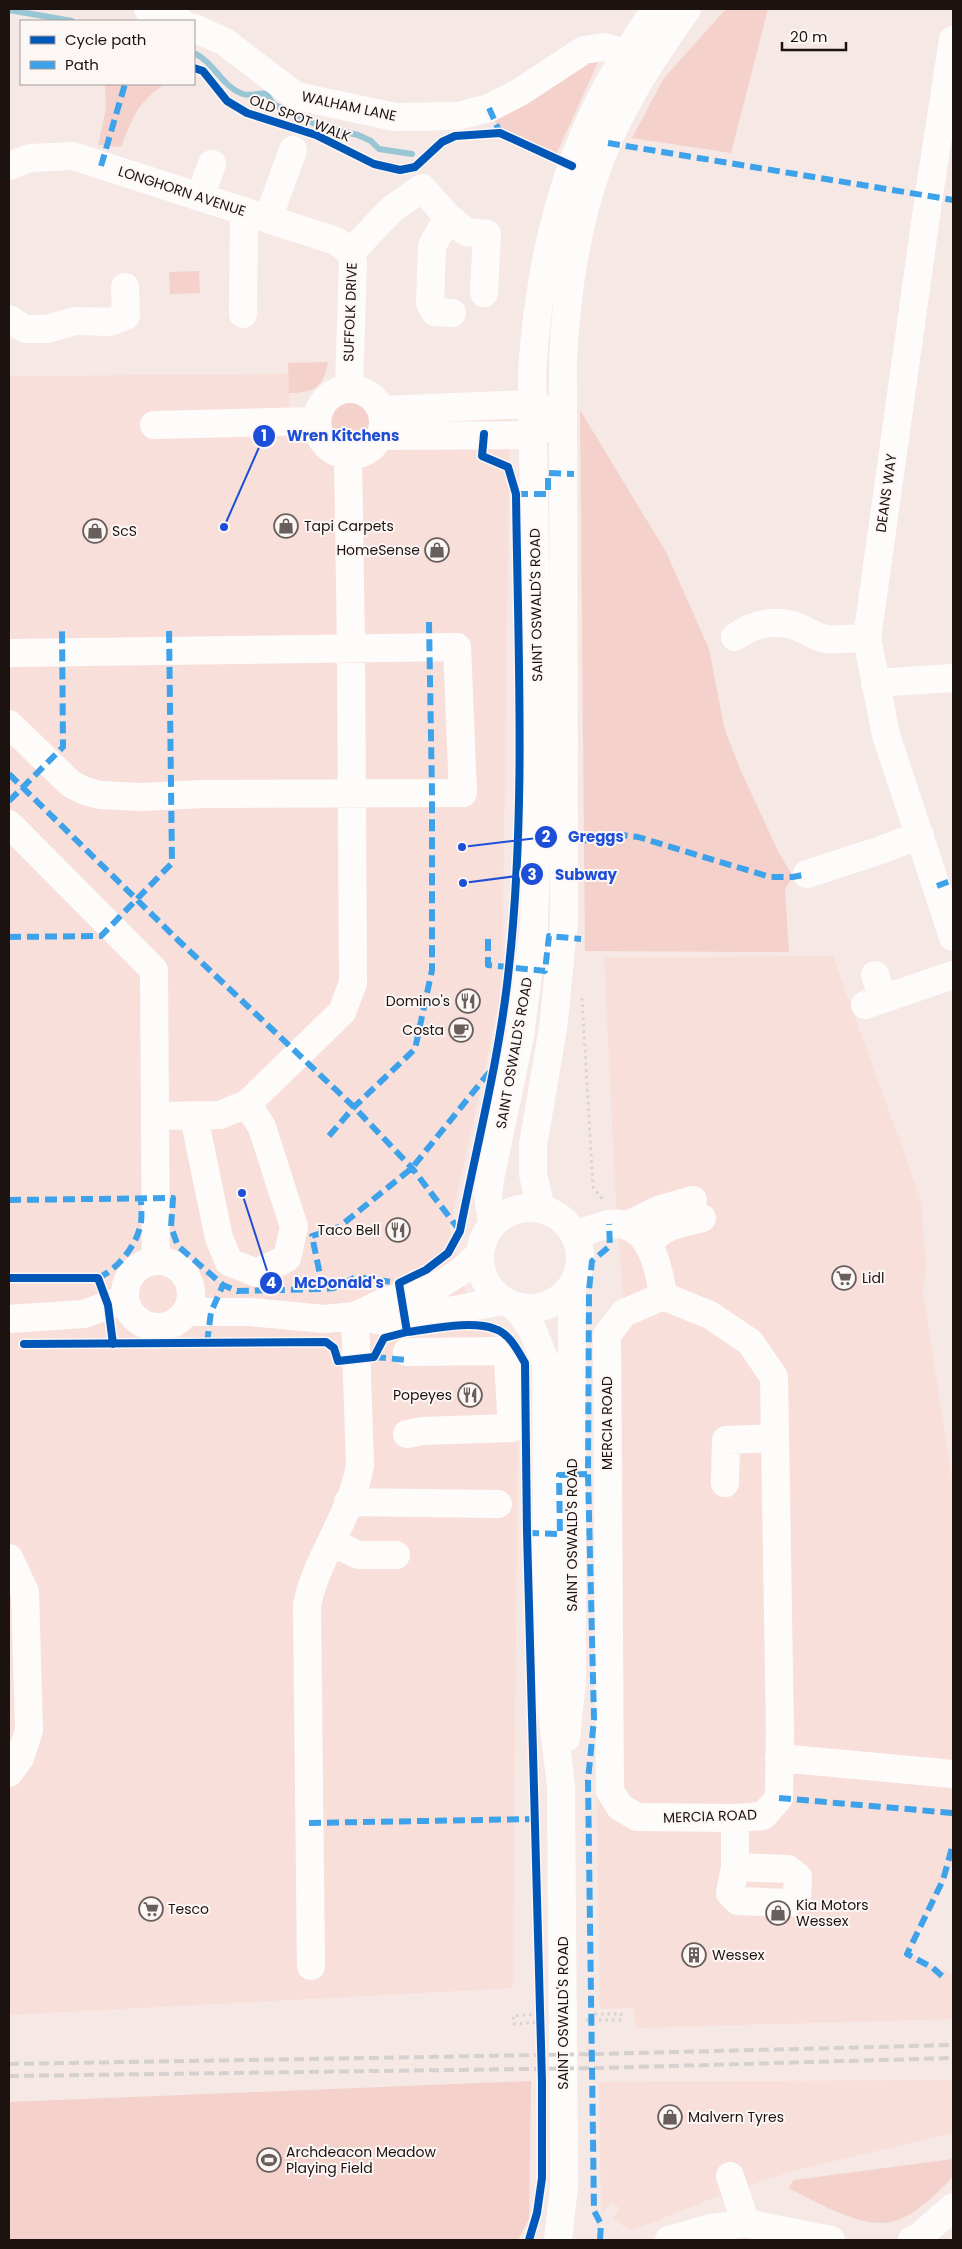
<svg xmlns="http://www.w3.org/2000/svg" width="962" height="2249" viewBox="0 0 962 2249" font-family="Poppins,sans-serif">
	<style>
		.built { fill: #f9dfd9 }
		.green { fill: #f4d1ca }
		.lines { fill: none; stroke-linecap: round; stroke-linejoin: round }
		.stream { stroke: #98c6d4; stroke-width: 6 }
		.path { stroke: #d7d4d2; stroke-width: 3; stroke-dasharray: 2.5 4; stroke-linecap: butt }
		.minor { stroke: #fefcfb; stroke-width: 28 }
		.major { stroke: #fefcfb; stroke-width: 28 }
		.rail { stroke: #d6d1d1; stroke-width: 4; stroke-dasharray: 10 5; stroke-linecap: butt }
		.quiet { stroke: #3da2ea; stroke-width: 6; stroke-dasharray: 12 6; stroke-linecap: butt }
		.cycleway-casing { stroke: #fcf6f5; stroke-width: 11 }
		.cycleway { stroke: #0057b8; stroke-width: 8 }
		.labels { text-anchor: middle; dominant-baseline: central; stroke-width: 4; stroke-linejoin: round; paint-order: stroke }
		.street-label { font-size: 14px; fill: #1c1311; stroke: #fcf6f5 }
		.poi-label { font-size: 14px; fill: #1c1311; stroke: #fcf6f5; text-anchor: start }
		.leader { fill: none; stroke: #1d4ed8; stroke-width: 2 }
		.callout-dot { fill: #1d4ed8; stroke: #fcf6f5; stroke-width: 2 }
		.mark-label { font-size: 15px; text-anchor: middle; font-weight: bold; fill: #fff }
		.callout-label { font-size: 15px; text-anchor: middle; font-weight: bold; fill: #1d4ed8; stroke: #fcf6f5; stroke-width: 4; stroke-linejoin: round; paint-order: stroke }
	</style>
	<rect width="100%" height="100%" fill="#f6e8e5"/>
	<path class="built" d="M289,374L290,420L510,413L502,989L450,1228L465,1289L488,1331L509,1350L518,1393L513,1988L9,2015V376Z
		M833,956L921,1200L926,1266L923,1292L953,1486V1856L952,1866L907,1953L953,1974V2019L636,2028L634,2008L600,2009L597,1834L594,1331L623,1299L616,1203L604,958Z
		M953,2080V2133L792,2171L716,2197L631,2231L613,2219L620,2208L611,2202L602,2213L601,2212L599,2082Z"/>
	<path class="green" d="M726,9H768L731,153L632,138L664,78Z
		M605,47L554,159L500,133L489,108Z
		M105,84H165C137,103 133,117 121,147L98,145L106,109Z
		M199,271L200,293L170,294L169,272Z
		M328,362C324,388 313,393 289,393L288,363Z
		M332 422a20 20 0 1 1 40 0a20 20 0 1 1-40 0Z
		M580,410L666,552L709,649L724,727L740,769L778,851L793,877L785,889L789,952L585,951Z
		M531,2081L529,2219L518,2240H9V2102Z
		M953,2159V2177C935,2195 911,2221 884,2223C856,2225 815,2201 790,2189L789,2187L794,2180Z"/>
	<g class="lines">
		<path class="stream" d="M9,10L72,21
			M194,53C214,62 222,87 243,94C252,97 259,92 267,94L273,104L306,120L323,127L358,135L371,141L379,149L412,154"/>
		<path class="path" d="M582,998L593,1187L603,1200
			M538,2014L513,2016L514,2024L540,2022
			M586,2020H621V2014H592"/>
		<path class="minor" d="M148,9L180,21
			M194,28L225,42L296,96L395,117L458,116L489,108L520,92L584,50L605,47L626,54
			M953,40L929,195L867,638L886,735L953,937
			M9,166L30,158L73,156L336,241L351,252
			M200,196L212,164
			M448,217L432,246L430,303L435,312L452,313
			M268,219L293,150
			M351,252L392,209L422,188L448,217L466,232L487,234L484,293
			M243,314L244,211
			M9,319L25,329H47L75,321L110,322L126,316L125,287
			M349,388L353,262L351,252
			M317 422a33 33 0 1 1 66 0a33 33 0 1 1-66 0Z
			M381,410L532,404L555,413
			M154,425L316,421
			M380,436L533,435L563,419
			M735,637C753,624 776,618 798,627C808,631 816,638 827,639C840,640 854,638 867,638
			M9,653L457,647L463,793L202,794L143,797L100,795L85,791L71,784L9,724
			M875,683L953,678
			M9,824L154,970L156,1260
			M807,874L878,851L920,835
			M875,975L883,999
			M865,1005L953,975
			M156,1116L220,1115L247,1104L342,1012L353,983L351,648L348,455
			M194,1117L219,1238L229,1262L257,1273L287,1258L294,1227L262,1127L247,1104
			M628,1225L658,1210L693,1200
			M575,1235C586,1232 598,1226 609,1224C649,1219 659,1266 663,1296
			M649,1244C662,1225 681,1224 702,1218
			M125 1294a33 33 0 1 1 66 0a33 33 0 1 1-66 0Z
			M663,1296L710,1315L750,1342L774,1377L780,1731L779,1798L763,1816L735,1818L637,1817L620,1807L610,1791L607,1335L624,1313Z
			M186,1312H250L324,1319L355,1316L387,1301L441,1284L460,1272L479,1255
			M355,1316L388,1322L502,1301
			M9,1319L84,1314L125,1299
			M407,1352L503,1351L508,1361L512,1428L422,1431L407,1434
			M725,1483L726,1440L775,1438
			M348,1502L498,1504
			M331,1542L358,1555H396
			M9,1558L25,1592L29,1730L20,1758L9,1773
			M779,1758L953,1774
			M735,1818V1867L730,1893L738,1901L789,1903L797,1896L798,1877L788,1869L735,1867
			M311,1966L307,1605C317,1556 352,1515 360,1465L355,1316
			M730,2176L746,2223"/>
		<path class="major" d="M480 1258a50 50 0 1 1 100 0a50 50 0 1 1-100 0Z
			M541,1208L533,1174V1145L553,1028L564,921L563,360C566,297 575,234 595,174C615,114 651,60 687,9
			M492,1223L488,1196L490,1179L520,1036L534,928L538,767L532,372C538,278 557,185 600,100C616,68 636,38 655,9
			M516,1307L532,1329L546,1363L548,1679L561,1785L564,2187L558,2240
			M566,1738L572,1681V1285
			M669,2240L711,2228L746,2223L831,2240
			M912,2240L919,2237L953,2207"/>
		<path class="rail" d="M9,2064L599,2054L953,2045
			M9,2076L599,2068L953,2058"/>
		<path class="quiet" d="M489,108L500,133
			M608,143L953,200
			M101,166L125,84
			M516,494H548V473L574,474
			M9,774L179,941L354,1107L412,1168L460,1231
			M9,801L63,747L62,630
			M580,841L621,835L638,837L770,877H793L807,874
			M937,886L953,880
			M9,937L101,936L172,863L169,627
			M488,939V965L545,971L549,936L581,939
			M329,1136L354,1107L415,1049L432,970V794L429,622
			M9,1200L173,1198L171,1227L178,1246L223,1285L237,1291L323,1289L334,1288L356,1277L399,1283
			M98,1278C118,1269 138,1244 141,1222C142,1214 141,1206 141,1198
			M323,1289L312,1236L339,1227L412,1168L491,1070
			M207,1343L211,1312L223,1285
			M374,1357L407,1360
			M527,1533L560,1534L559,1475L588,1474
			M779,1798L953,1813
			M309,1823L536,1819
			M942,1976L933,1968L907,1954L943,1880L953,1844
			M600,2240L601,2224L594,2211L588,1780L594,1719L588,1474L589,1290L592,1261L610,1246L609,1224"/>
		<g class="cycleway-casing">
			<path id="cycleway" d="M194,68L203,71L227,101L247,113L316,135L374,164L400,170L415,167L442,142L455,136L500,133L572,166
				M484,434L482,456L508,467L516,494C518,651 526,810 509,967C500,1056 477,1144 460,1231L448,1253L426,1270L399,1283L407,1332C432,1329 472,1320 495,1329C509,1333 518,1351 525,1363L527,1533L542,2082V2178L537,2213L529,2240
				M9,1278H98L108,1305L113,1344
				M24,1344L326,1342L334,1348L338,1361L374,1357L384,1338L407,1332"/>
		</g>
		<use href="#cycleway" class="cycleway"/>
	</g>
	<defs>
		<g id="shop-ring" transform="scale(1.25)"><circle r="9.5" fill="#fcf6f5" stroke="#685e5b" stroke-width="1.5"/><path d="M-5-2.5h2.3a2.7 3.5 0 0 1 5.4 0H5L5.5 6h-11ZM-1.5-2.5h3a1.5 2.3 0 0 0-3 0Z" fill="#685e5b"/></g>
		<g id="restaurant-ring" transform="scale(1.25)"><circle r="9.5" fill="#fcf6f5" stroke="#685e5b" stroke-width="1.5"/><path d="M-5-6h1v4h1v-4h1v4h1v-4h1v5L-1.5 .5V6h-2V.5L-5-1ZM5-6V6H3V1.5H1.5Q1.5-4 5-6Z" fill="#685e5b"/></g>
		<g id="cafe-ring" transform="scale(1.25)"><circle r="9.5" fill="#fcf6f5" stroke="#685e5b" stroke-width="1.5"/><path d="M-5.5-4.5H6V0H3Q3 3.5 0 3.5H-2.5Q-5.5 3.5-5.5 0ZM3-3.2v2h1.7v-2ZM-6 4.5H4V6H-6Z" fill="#685e5b"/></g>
		<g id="supermarket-ring" transform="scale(1.25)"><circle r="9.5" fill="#fcf6f5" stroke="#685e5b" stroke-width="1.5"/><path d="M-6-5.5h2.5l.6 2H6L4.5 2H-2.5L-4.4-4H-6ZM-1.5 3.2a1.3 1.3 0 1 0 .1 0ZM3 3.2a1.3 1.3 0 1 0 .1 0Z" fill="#685e5b"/></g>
		<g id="building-ring" transform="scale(1.25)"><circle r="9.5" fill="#fcf6f5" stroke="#685e5b" stroke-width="1.5"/><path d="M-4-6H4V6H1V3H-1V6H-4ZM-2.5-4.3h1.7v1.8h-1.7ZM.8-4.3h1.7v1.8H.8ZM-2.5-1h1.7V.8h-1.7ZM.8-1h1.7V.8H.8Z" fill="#685e5b"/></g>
		<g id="stadium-ring" transform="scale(1.25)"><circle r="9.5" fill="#fcf6f5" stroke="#685e5b" stroke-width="1.5"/><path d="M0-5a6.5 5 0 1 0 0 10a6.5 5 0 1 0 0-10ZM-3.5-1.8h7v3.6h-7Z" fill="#685e5b"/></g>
	</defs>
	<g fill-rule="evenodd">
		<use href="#shop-ring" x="286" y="526"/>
		<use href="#shop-ring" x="95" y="531"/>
		<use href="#shop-ring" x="437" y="550"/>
		<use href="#restaurant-ring" x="468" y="1001"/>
		<use href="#cafe-ring" x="461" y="1030"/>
		<use href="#restaurant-ring" x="398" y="1230"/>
		<use href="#supermarket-ring" x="844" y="1278"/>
		<use href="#restaurant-ring" x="470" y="1395"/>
		<use href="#supermarket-ring" x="151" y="1909"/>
		<use href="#shop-ring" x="778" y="1913"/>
		<use href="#building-ring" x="694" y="1955"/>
		<use href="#shop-ring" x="670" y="2117"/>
		<use href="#stadium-ring" x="269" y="2160"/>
	</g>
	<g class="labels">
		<g class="street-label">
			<text transform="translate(349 106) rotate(12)">WALHAM LANE</text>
			<text transform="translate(300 118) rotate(21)">OLD SPOT WALK</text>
			<text transform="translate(182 191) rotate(18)">LONGHORN AVENUE</text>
			<text transform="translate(350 312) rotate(-88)">SUFFOLK DRIVE</text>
			<text transform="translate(886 493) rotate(-82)">DEANS WAY</text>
			<text transform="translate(536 605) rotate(-91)">SAINT OSWALD'S ROAD</text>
			<text transform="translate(514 1053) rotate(-80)">SAINT OSWALD'S ROAD</text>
			<text transform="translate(607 1423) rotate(-90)">MERCIA ROAD</text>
			<text transform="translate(572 1535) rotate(-90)">SAINT OSWALD'S ROAD</text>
			<text transform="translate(710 1816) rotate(-2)">MERCIA ROAD</text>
			<text transform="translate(563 2013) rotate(-90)">SAINT OSWALD'S ROAD</text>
		</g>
		<g class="poi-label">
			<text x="304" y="526">Tapi Carpets</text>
			<text x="112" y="531">ScS</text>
			<text x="420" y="550" text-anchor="end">HomeSense</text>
			<text x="450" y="1001" text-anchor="end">Domino's</text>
			<text x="444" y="1030" text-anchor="end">Costa</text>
			<text x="380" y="1230" text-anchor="end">Taco Bell</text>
			<text x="862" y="1278">Lidl</text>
			<text x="452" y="1395" text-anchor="end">Popeyes</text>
			<text x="796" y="1905">Kia Motors<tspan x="796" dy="16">Wessex</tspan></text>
			<text x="168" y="1909">Tesco</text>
			<text x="712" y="1955">Wessex</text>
			<text x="688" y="2117">Malvern Tyres</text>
			<text x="286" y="2152">Archdeacon Meadow<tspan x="286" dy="16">Playing Field</tspan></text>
		</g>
	</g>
	<path class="leader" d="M224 527L264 436M462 847L546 837M463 883L532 874M242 1193L271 1283"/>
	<g class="callout-dot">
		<circle cx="224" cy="527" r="5"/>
		<circle cx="462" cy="847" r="5"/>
		<circle cx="463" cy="883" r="5"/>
		<circle cx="242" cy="1193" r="5"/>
		<circle cx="264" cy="436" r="12"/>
		<circle cx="546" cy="837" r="12"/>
		<circle cx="532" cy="874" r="12"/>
		<circle cx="271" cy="1283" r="12"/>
	</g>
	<g class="mark-label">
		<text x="264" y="441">1</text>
		<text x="546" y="842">2</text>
		<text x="532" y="880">3</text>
		<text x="271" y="1288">4</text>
	</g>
	<g class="callout-label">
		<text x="343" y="441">Wren Kitchens</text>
		<text x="596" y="842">Greggs</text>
		<text x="586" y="880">Subway</text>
		<text x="339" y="1288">McDonald's</text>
	</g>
	<rect width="962" height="2249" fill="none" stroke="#1c1311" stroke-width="20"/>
	<rect x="20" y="20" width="175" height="65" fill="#fcf6f5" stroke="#a29b9a"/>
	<rect x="30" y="36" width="25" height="8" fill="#0057b8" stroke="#a29b9a"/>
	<text x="65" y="45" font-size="15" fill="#1c1311">Cycle path</text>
	<rect x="30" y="61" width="25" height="8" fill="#3da2ea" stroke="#a29b9a"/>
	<text x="65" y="70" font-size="15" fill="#1c1311">Path</text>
	<path d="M782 42v8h64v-8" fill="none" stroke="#1c1311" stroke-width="2.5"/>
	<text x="790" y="42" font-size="15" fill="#1c1311" stroke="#fcf6f5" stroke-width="4" paint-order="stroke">20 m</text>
</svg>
